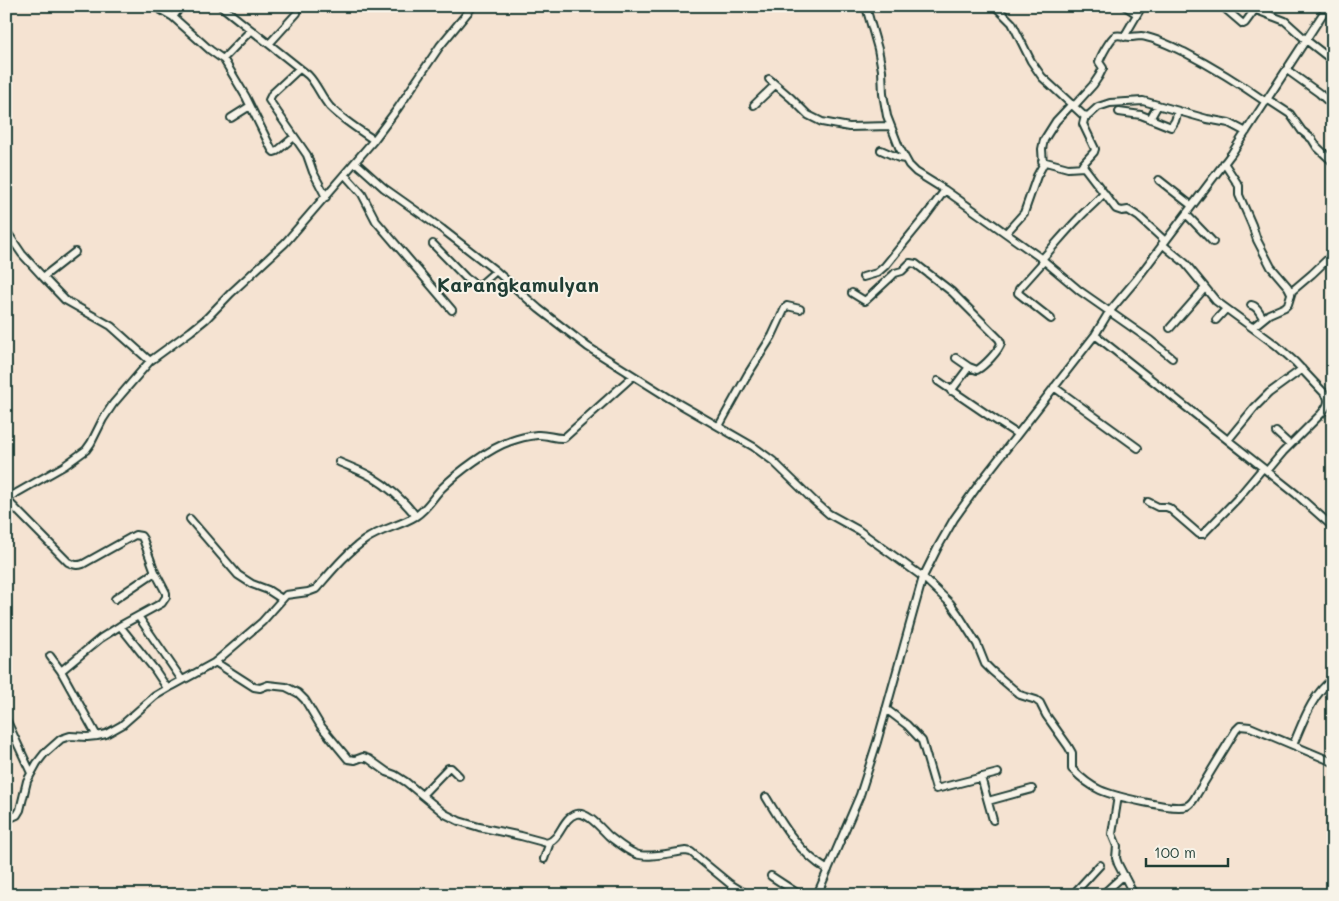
<svg xmlns="http://www.w3.org/2000/svg" width="1339" height="901" viewBox="0 0 1339 901" font-family="Mali,sans-serif">
	<style>
		.lines { fill: none; stroke-linecap: round; stroke-linejoin: round }
		.minor-casing { stroke: #1f3d34; stroke-width: 10 }
		.minor { stroke: #f7f3e8; stroke-width: 6 }
		.labels { text-anchor: middle; dominant-baseline: central; stroke-width: 4; stroke-linejoin: round; paint-order: stroke }
		.quarter-label { font-size: 20px; font-weight: bold; fill: #1f3d34; stroke: #f7f3e8 }
	</style>
	<rect width="100%" height="100%" fill="#f5e3d2"/>
	<filter id="ink" filterUnits="userSpaceOnUse"><feTurbulence type="fractalNoise" baseFrequency=".02" numOctaves="2"/><feDisplacementMap in="SourceGraphic" scale="10" xChannelSelector="R" yChannelSelector="G"/><feConvolveMatrix kernelMatrix="1 2 1 2 8 2 1 2 1" color-interpolation-filters="sRGB"/></filter>
	<g filter="url(#ink)">
		<g class="lines">
			<g class="minor-casing">
				<path id="minor" d="M154,6L173,17
					M181,6L173,17L210,50L224,60L246,97L272,150L274,152L277,151L294,137
					M221,6L308,75C317,84 321,97 330,107C343,120 359,130 374,140
					M867,6L866,7L878,49L882,70L883,94L887,116L899,147L909,165L916,172L945,190L1042,259L1080,291L1150,340L1172,358
					M995,6L1012,23L1031,61L1042,77L1083,115L1088,116L1098,107L1110,103L1143,101L1207,119L1229,123L1246,132
					M1125,6L1137,14
					M1222,6L1243,24L1245,23L1256,8
					M1254,9L1285,21L1306,40L1333,61
					M1124,37L1142,6
					M269,44L297,13
					M223,59L251,30
					M299,69L272,94L269,100L307,155L313,172L326,197
					M1287,70L1319,93L1333,106
					M769,79L791,98L808,115L822,122L849,127L890,126
					M1267,99L1290,114L1302,131L1312,139L1317,147L1333,162
					M754,105L775,85
					M1074,106L1093,85L1099,76L1103,68L1099,62C1101,56 1110,39 1115,36C1119,34 1125,37 1130,37C1134,37 1137,36 1141,36C1156,38 1171,46 1184,52C1213,67 1239,83 1266,102
					M1119,112L1141,115L1171,127L1175,121L1178,111
					M1085,116L1083,124L1095,149L1094,152L1083,164L1084,167L1116,209L1122,211L1128,210L1139,217L1165,241
					M231,118L250,106
					M1150,119L1158,105
					M881,150L899,158L905,159
					M1042,161L1068,168L1084,167
					M355,162L384,188L442,229L496,271L539,309L588,347L669,398L754,447L773,461L814,501L829,514L858,530L923,577L950,603L958,614L977,644L985,664L992,671L1020,695L1036,700L1040,703L1046,715L1068,746L1072,753V769C1080,777 1089,785 1100,790C1114,796 1174,811 1187,806C1191,804 1195,798 1197,794L1236,730L1240,726L1250,727L1333,762
					M1224,163L1239,186V195L1252,225L1257,240L1271,267L1288,287L1291,293
					M345,175L362,194L376,221L452,310
					M1159,180L1192,206
					M1186,214L1213,242
					M1006,233L1024,213L1037,176L1043,165L1042,149L1044,140L1056,121L1072,104
					M9,235L22,254L43,277L65,300L111,326L150,361
					M433,244L466,278L476,285H480L496,271
					M1162,244L1185,263L1216,301L1276,345L1295,362L1327,396C1330,403 1326,408 1321,414L1283,452L1267,471
					M1042,259C1055,245 1066,231 1079,218C1087,209 1097,202 1104,193
					M1044,261L1019,289L1018,293L1051,319
					M43,277L75,252
					M863,277L877,273L885,266L925,217L945,190
					M852,293L865,301L892,276L895,273L902,271L910,263L916,264L952,292L999,339L1001,343C999,351 984,366 977,370L969,367
					M1251,305C1257,306 1260,313 1263,318
					M1216,320L1226,309
					M1253,327L1269,314L1285,307L1288,304L1292,291L1312,274L1333,254
					M1170,328L1205,288
					M1095,335L1296,494L1333,527
					M938,381L988,415L1017,434
					M1054,387L1138,448
					M951,391L969,367L956,358
					M719,426L748,374L772,336L785,308L787,306L800,309
					M1276,432L1290,445
					M1228,440L1255,407L1269,393L1302,369
					M339,462C350,467 362,471 372,477C389,487 404,501 416,516
					M6,499L64,466L86,450L91,443L103,419L113,404L150,361L191,331L206,319L231,293L285,243L374,140L398,108L440,46L473,6
					M6,499L68,562C74,565 77,566 83,564L135,535L141,536L143,539L155,572L166,593V597L162,603L120,626
					M1148,502L1158,507H1166L1169,508L1199,534H1203L1237,499L1263,468
					M190,519L238,575L252,584L268,590L282,599
					M115,599L155,572
					M138,616L182,680
					M50,656L61,671L97,736
					M215,662L254,687L260,688L268,685L286,687L298,693L305,700L320,725L348,759L355,760L363,757L369,759L387,772L395,775L406,782L445,814L459,821L479,827L521,836L547,843C561,839 562,818 576,814C588,811 602,830 610,837C618,843 627,851 636,854C648,859 673,852 686,851L691,852L730,884L748,895
					M61,671L101,638L120,626L155,670L167,688
					M886,709L907,725L922,741L936,789L998,773
					M6,719L31,773
					M1293,745C1303,722 1312,694 1333,679
					M981,777L993,820
					M422,795L448,768H451L459,776
					M1118,796L1112,834L1117,846L1116,858L1118,864L1134,895
					M766,797C782,824 800,854 828,870
					M988,801L1032,789
					M6,820L17,815L20,810L27,781L37,763L44,754L61,739L70,736L87,737L97,736L106,734L122,725L155,696L172,686L214,663L262,622L286,595L308,592L316,589C331,572 346,553 365,540C380,529 400,526 416,516C427,509 433,497 442,488C458,472 490,448 511,441C519,438 529,436 537,435C546,434 555,439 564,438L633,376
					M544,859L550,842
					M771,876L800,895
					M817,895L860,795L877,742L923,577L938,547L954,519L979,484L1070,367L1095,335L1109,312L1136,280L1232,153L1328,6
					M1079,895L1077,890L1100,865
					M1102,895L1124,875"/>
			</g>
			<use href="#minor" class="minor"/>
		</g>
	</g>
	<g class="labels">
		<g class="quarter-label">
			<text x="518" y="284">Karangkamulyan</text>
		</g>
	</g>
	<rect width="1339" height="901" fill="none" stroke="#f7f3e8" stroke-width="25"/>
	<rect x="12" y="12" width="1314" height="876" fill="none" stroke="#1f3d34" stroke-width="2" filter="url(#ink)"/>
	<path d="M1146 858v8h82v-8" fill="none" stroke="#1f3d34" stroke-width="2.5"/>
	<text x="1154" y="858" font-size="15" fill="#1f3d34" stroke="#f7f3e8" stroke-width="4" paint-order="stroke">100 m</text>
</svg>
